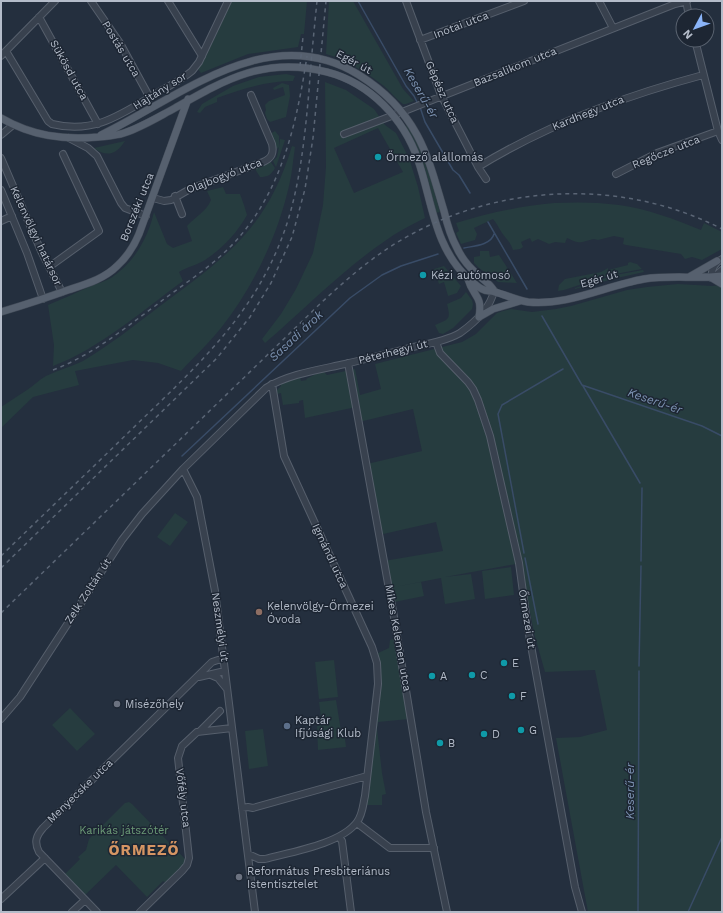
<svg xmlns="http://www.w3.org/2000/svg" width="723" height="913" viewBox="0 0 723 913" font-family="'Work Sans',sans-serif">
	<style>
		.green { fill: #263c3f; fill-rule: evenodd }
		.lines { fill: none; stroke-linecap: round; stroke-linejoin: round }
		.stream { stroke: #394c67; stroke-width: 1.5 }
		.minor-casing { stroke: #565f6c; stroke-width: 8 }
		.major-casing { stroke: #414a57; stroke-width: 8 }
		.minor { stroke: #38414e; stroke-width: 6 }
		.major { stroke: #56606e; stroke-width: 7 }
		.rail { stroke: #5a6575; stroke-width: 1.5; stroke-dasharray: 4 4; stroke-linecap: butt }
		.culture-dot { fill: #0f9aa8; stroke: #1d2633; stroke-width: 1.5 }
		.education-dot { fill: #8d6e63; stroke: #1d2633; stroke-width: 1.5 }
		.worship-dot { fill: #6b7280; stroke: #1d2633; stroke-width: 1.5 }
		.service-dot { fill: #5c6f8a; stroke: #1d2633; stroke-width: 1.5 }
		.labels { text-anchor: middle; dominant-baseline: central; stroke-width: 3; stroke-linejoin: round; paint-order: stroke }
		.street-label { font-size: 11px; fill: #b4bcc9; stroke: #1d2633 }
		.poi-label { font-size: 11px; fill: #b4bcc9; stroke: #1d2633; text-anchor: start }
		.park-label { font-size: 11px; fill: #6b9a76; stroke: #1d2633 }
		.water-label { font-size: 12px; font-style: italic; fill: #7c92b1; stroke: #1d2633 }
		.district-label { font-size: 15px; font-weight: bold; letter-spacing: 1px; fill: #d59563; stroke: #1d2633 }
	</style>
	<rect width="100%" height="100%" fill="#242f3e"/>
	<path class="green" d="M232,1H307L304,34H301L298,47L248,54L201,73L197,68L205,58Z
		M329,1H353L403,89L414,101L406,104H403C396,99 391,92 384,86C367,73 347,60 326,54Z
		M286,74L295,76L293,81C266,81 243,89 217,98V102L205,107L200,113L197,112L202,104L233,86L259,77Z
		M325,82L346,90L374,109L385,125L396,133L409,158L418,187L425,218C411,225 397,232 385,241C341,271 305,309 265,343L262,339L281,314L296,289L313,253L323,205L326,167ZM378,128L403,172L354,193L334,148Z
		M282,83L289,85L290,96L286,117L270,122L267,119L265,113L266,110L265,105L269,101L285,95L283,87L274,90L273,88Z
		M407,125C424,151 432,182 440,212L436,213C429,183 423,152 405,126Z
		M275,131L279,136V147L280,139L285,140L276,167L273,161L277,157L279,147L277,149L274,146L270,134Z
		M125,141C117,154 107,158 94,148Z
		M292,146L295,147C293,160 292,174 289,186C277,238 253,287 221,328C209,343 194,357 181,371L158,363L133,360L75,371L79,385L33,397L1,428V407C10,401 18,396 27,390C33,386 39,380 46,376C58,370 71,367 83,361C110,345 135,325 160,306C226,257 267,229 292,146Z
		M270,161L275,168C271,175 268,177 260,177L255,169Z
		M223,187L226,194H240L244,205L247,215C237,233 222,249 205,260C197,265 187,267 179,272L183,281C143,310 99,349 53,366L54,345L48,305C62,299 76,293 91,286C97,284 105,281 111,278C134,263 148,238 154,212L167,244L173,248L192,241L187,226C196,216 206,212 211,200L207,191Z
		M554,203C576,202 597,202 619,205C648,209 674,219 701,230L704,223L722,232V249L702,260L692,257L685,259L681,254L626,245L623,244L624,238L614,236L598,240L594,239C580,242 581,245 567,238L565,243L555,242L549,244L538,239L532,242L530,238L521,242L523,247L520,249L513,250C510,241 506,239 502,233C499,228 497,224 493,219L474,228L477,234L475,240L461,244L456,233L459,231L456,223C489,213 520,206 554,203Z
		M480,251H489L490,257L499,255L517,283L498,282L479,268L474,263V257L480,256Z
		M630,262L637,264L642,269L610,275L564,290L558,291L559,285L565,279L601,272L608,268V270L628,265V263Z
		M444,266L461,286L457,293L448,296L444,282L439,284L436,275L439,274L438,271L435,272L434,269Z
		M643,270L644,272L617,278L575,289V288L615,275Z
		M678,284L712,286L722,285V912H588L556,738L580,737L607,730L595,670L545,672L534,633L521,563L445,577L471,574L475,599L445,604L441,578L394,587L421,582L424,596L394,602L392,587L384,561L443,551L436,522L379,535L367,464L422,451L413,409L359,422L356,407L305,418L303,400L299,401V403L283,405L281,393L277,394V390L281,386L280,383L300,377L301,381L307,380L306,379L316,374L324,372L327,375L355,369L360,395L381,389L375,364L462,342L476,334L497,313L503,311L511,309L532,312L556,309L571,306L627,290L647,287Z
		M466,292L472,300L473,304L472,309L453,328L443,334L439,333L435,325C449,319 451,320 447,304L461,298Z
		M175,513L188,522L170,546L157,537Z
		M511,567L514,595L485,599L482,571Z
		M396,638L409,719L378,722L377,729L382,773L386,794L382,795V805H365L377,656L378,653L389,648L390,640Z
		M334,660L338,697L319,699L315,662Z
		M336,700L341,731L344,732L346,747L318,750L317,726L322,725L319,702Z
		M70,708L95,734L77,751L52,725Z
		M263,729L268,766L249,769L245,731Z
		M129,802L132,804L185,859L186,863L167,884L163,881L147,897L116,865L85,895L65,874L80,859L78,857L86,850L89,839L125,803Z"/>
	<g class="lines">
		<path class="stream" d="M358,1L406,86L414,96L418,104
			M420,107L425,122L453,170L459,175L470,193
			M488,222L527,289
			M464,248C474,246 491,245 494,234
			M542,316L582,385L702,426L722,436
			M583,386L640,483
			M182,456L350,298L382,275L401,266L438,254
			M524,553L498,414L502,405L563,369
			M525,558L538,624
			M641,561L642,488
			M639,666L641,566
			M638,912L639,671
			M688,912L722,837"/>
		<g class="minor-casing">
			<path id="minor" d="M91,1L120,43L150,98
				M168,1L202,56
				M406,1L441,95L478,167L486,179
				M599,1L613,28
				M686,1L689,16
				M39,17L98,124
				M420,40L524,1
				M695,40L718,131L722,140
				M6,51L48,121L52,124C93,134 119,116 152,96C165,88 180,81 192,71L199,62L228,1
				M1,56L55,1
				M344,134L402,112L675,4L687,1
				M1,135L13,125
				M69,138L88,148L97,156L121,203L125,208L146,216
				M1,158L41,251L62,292
				M478,167C548,124 624,96 703,75
				M616,174L657,153L718,131
				M1,190L27,253L43,299
				M175,196L182,214
				M153,198L164,201L171,200L190,189L263,162C272,158 274,153 272,144L251,95
				M1,221L12,216
				M49,267L99,231L63,154
				M714,277L722,270
				M712,278C711,270 714,263 722,259
				M436,342L440,353L468,382L473,389L478,400L490,436L519,563L528,629L575,887L582,912
				M348,363L393,611L426,812L447,912
				M183,469L197,497L215,591L255,912
				M211,675L218,678L227,689
				M199,677L225,671
				M1,719L20,697L122,540L142,514L183,469L266,388C289,374 318,370 345,364C367,359 390,353 413,347C428,344 446,341 460,333C474,323 490,309 494,291
				M200,731L220,711
				M242,808L248,807L253,808L367,776
				M357,823L390,848H434
				M339,837L342,841L351,912
				M248,854L259,859H265C291,852 341,844 357,822C363,814 363,804 365,796L378,684L377,663L372,647L284,456L272,384
				M1,899L45,858
				M72,912L85,900
				M97,912L39,852C34,842 36,836 43,828L212,662L224,658
				M140,912L182,871L187,865L189,858L178,758L182,746L197,732L232,728"/>
		</g>
		<g class="major-casing">
			<path id="major" d="M1,118C32,136 63,140 98,137C107,136 115,136 124,133C142,127 158,117 175,108C226,79 266,56 327,72C370,83 404,119 418,160C432,200 434,248 469,279C473,282 477,287 482,289C487,292 491,290 495,292C506,295 516,300 528,302C568,306 605,286 644,279C670,275 696,279 722,276
				M101,135C180,97 269,19 359,75C383,90 403,109 417,135C430,159 436,185 444,211C447,224 451,237 457,248C462,259 469,267 477,274C483,280 490,283 494,291
				M689,277L717,261
				M712,278L722,284
				M468,279C473,297 483,295 479,317
				M1,312C24,305 46,298 68,290C86,284 104,279 117,266C127,257 134,246 139,234L188,99
				M479,317L493,309L520,301"/>
		</g>
		<use href="#minor" class="minor"/>
		<use href="#major" class="major"/>
		<path class="rail" d="M300,66L303,37
			M53,370C92,355 121,331 155,306C178,288 205,271 226,251C280,199 296,128 307,56
			M1,556C44,514 88,472 131,430C198,365 261,310 289,217C301,176 305,134 309,91C311,61 314,31 317,1
			M1,568L217,358L250,317L271,283L292,237L305,189L313,138L326,1
			M1,613L322,302C347,279 373,256 403,239C499,183 623,178 722,229"/>
	</g>
	<g class="culture-dot">
		<circle cx="378" cy="157" r="4"/>
		<circle cx="423" cy="275" r="4"/>
		<circle cx="504" cy="663" r="4"/>
		<circle cx="472" cy="675" r="4"/>
		<circle cx="432" cy="676" r="4"/>
		<circle cx="512" cy="696" r="4"/>
		<circle cx="521" cy="730" r="4"/>
		<circle cx="484" cy="734" r="4"/>
		<circle cx="440" cy="743" r="4"/>
	</g>
	<circle class="education-dot" cx="259" cy="612" r="4"/>
	<g class="worship-dot">
		<circle cx="117" cy="704" r="4"/>
		<circle cx="239" cy="877" r="4"/>
	</g>
	<circle class="service-dot" cx="287" cy="726" r="4"/>
	<g class="labels">
		<g class="street-label">
			<text transform="translate(461 25) rotate(-21)">Inotai utca</text>
			<text transform="translate(121 49) rotate(59)">Postás utca</text>
			<text transform="translate(354 62) rotate(28)">Egér út</text>
			<text transform="translate(515 67) rotate(-22)">Bazsalikom utca</text>
			<text transform="translate(69 70) rotate(61)">Sükösd utca</text>
			<text transform="translate(160 91) rotate(-32)">Hajtány sor</text>
			<text transform="translate(442 92) rotate(66)">Gépész utca</text>
			<text transform="translate(588 113) rotate(-22)">Kardhegy utca</text>
			<text transform="translate(666 152) rotate(-22)">Regőcze utca</text>
			<text transform="translate(224 176) rotate(-21)">Olajbogyó utca</text>
			<text transform="translate(137 207) rotate(-68)">Borszéki utca</text>
			<text transform="translate(36 236) rotate(65)">Kelenvölgyi határsor</text>
			<text transform="translate(599 279) rotate(-16)">Egér út</text>
			<text transform="translate(393 352) rotate(-14)">Péterhegyi út</text>
			<text transform="translate(330 556) rotate(65)">Igmándi utca</text>
			<text transform="translate(88 591) rotate(-57)">Zelk Zoltán út</text>
			<text transform="translate(527 619) rotate(81)">Őrmezei út</text>
			<text transform="translate(220 627) rotate(82)">Neszmélyi út</text>
			<text transform="translate(398 638) rotate(80)">Mikes Kelemen utca</text>
			<text transform="translate(80 791) rotate(-44)">Menyecske utca</text>
			<text transform="translate(183 798) rotate(83)">Vőfély utca</text>
		</g>
		<g class="poi-label">
			<text x="386" y="157">Őrmező alállomás</text>
			<text x="431" y="275">Kézi autómosó</text>
			<text x="267" y="606">Kelenvölgy-Őrmezei<tspan x="267" dy="13">Óvoda</tspan></text>
			<text x="512" y="663">E</text>
			<text x="480" y="675">C</text>
			<text x="440" y="676">A</text>
			<text x="520" y="696">F</text>
			<text x="125" y="704">Misézőhely</text>
			<text x="295" y="720">Kaptár<tspan x="295" dy="13">Ifjúsági Klub</tspan></text>
			<text x="529" y="730">G</text>
			<text x="492" y="734">D</text>
			<text x="448" y="743">B</text>
			<text x="247" y="871">Református Presbiteriánus<tspan x="247" dy="13">Istentisztelet</tspan></text>
		</g>
		<g class="park-label">
			<text x="124" y="830">Karikás játszótér</text>
		</g>
		<g class="water-label">
			<text transform="translate(421 93) rotate(60)">Keserű-ér</text>
			<text transform="translate(296 336) rotate(-43)">Sasadi árok</text>
			<text transform="translate(655 401) rotate(19)">Keserű-ér</text>
			<text transform="translate(630 791) rotate(-90)">Keserű-ér</text>
		</g>
		<g class="district-label">
			<text x="144" y="850">ŐRMEZŐ</text>
		</g>
	</g>
	<rect width="723" height="913" fill="none" stroke="#b4bcc9" stroke-width="4"/>
	<g transform="translate(695 28) rotate(229)"><circle r="19" fill="#1d2633" stroke="#59626f"/>
	<path d="M0-3L7 15L0 10L-7 15Z" fill="#8ab4f8"/>
	<text y="-6" font-size="11" font-weight="bold" text-anchor="middle" fill="#b4bcc9">N</text>
	</g>
</svg>
